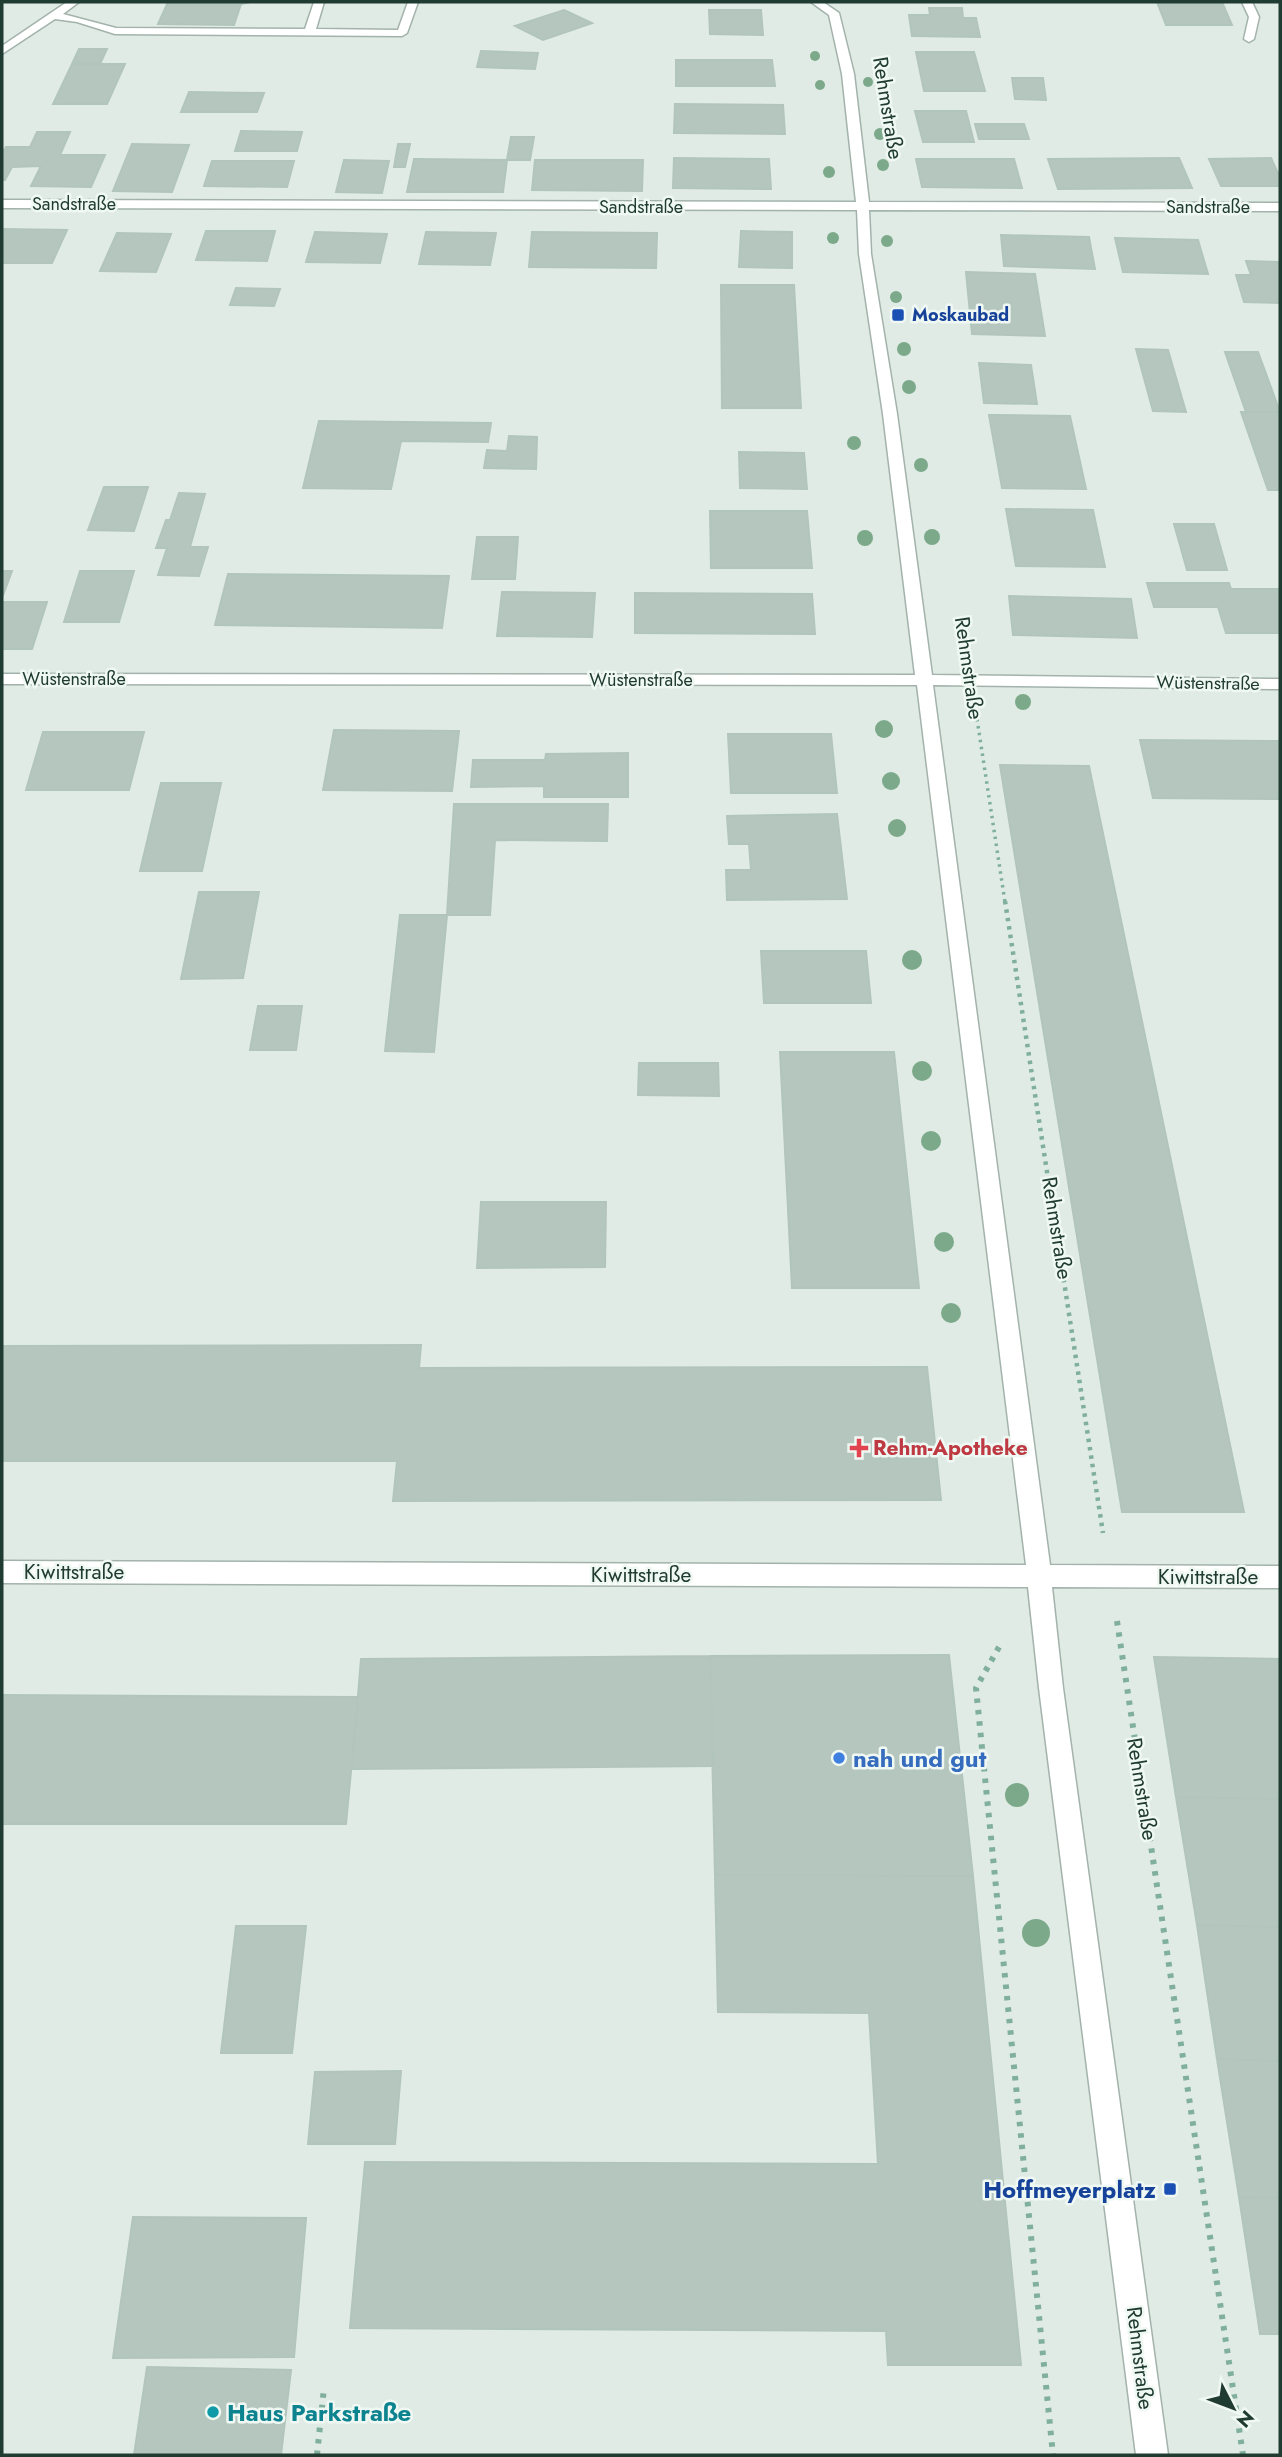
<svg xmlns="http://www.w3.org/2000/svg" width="1282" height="2457" viewBox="0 0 1282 2457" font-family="Jost,sans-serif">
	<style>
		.building { fill: #b5c6be; stroke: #b2c5bc; stroke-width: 2 }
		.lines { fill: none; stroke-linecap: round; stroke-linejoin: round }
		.minor-casing { stroke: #a3b3ac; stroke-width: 3 }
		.path-far2 { stroke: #80b09d; stroke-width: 3.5; stroke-dasharray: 2.5 4.5; stroke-linecap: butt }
		.path-far1 { stroke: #80b09d; stroke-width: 4.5; stroke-dasharray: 3.5 5; stroke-linecap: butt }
		.path { stroke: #80b09d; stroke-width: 6; stroke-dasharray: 4.5 7; stroke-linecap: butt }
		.minor { fill: #fff; fill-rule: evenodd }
		.tree { fill: #7ca98a }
		.transit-dot { fill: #1a4fb4; stroke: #f0f8f4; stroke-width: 2.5 }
		.health-dot { fill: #e0444e; stroke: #f0f8f4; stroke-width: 2.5 }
		.shop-dot { fill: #3f7fe0; stroke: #f0f8f4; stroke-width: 2.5 }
		.culture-dot { fill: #0f9aa8; stroke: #f0f8f4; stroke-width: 2.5 }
		.labels { text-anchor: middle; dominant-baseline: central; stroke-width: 5; stroke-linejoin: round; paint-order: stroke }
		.far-street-label { font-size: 18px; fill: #203c32; stroke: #f0f8f4 }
		.far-transit-label { font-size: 18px; font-weight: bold; fill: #164399; stroke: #f0f8f4; text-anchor: start }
		.street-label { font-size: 21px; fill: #203c32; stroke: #f0f8f4 }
		.health-label { font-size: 21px; font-weight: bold; fill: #be3a42; stroke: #f0f8f4; text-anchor: start }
		.near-shop-label { font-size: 24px; font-weight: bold; fill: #366cbe; stroke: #f0f8f4; text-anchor: start }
		.near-transit-label { font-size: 24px; font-weight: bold; fill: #164399; stroke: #f0f8f4; text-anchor: end }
		.near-culture-label { font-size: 24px; font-weight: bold; fill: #0d838f; stroke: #f0f8f4; text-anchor: start }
	</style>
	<rect width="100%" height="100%" fill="#e0ebe5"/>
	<path class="building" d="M168,2H251L241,4L234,25L158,24Z
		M1157,2H1222L1232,25H1166Z
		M929,8H962L963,18H976L980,37L912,36L909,15H930Z
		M564,10L592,23L543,40L515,26Z
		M709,10H761L763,35L710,34Z
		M79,49H107L100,64H72Z
		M481,51L538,53L535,69L477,67Z
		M916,52H974L985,91H924Z
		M676,60H772L775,86H676Z
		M72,64H125L107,104H53Z
		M1012,78H1043L1046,100L1015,99Z
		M189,92L264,93L257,112H181Z
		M675,104L783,105L785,134L674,133Z
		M915,111H966L974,142H923Z
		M975,124H1024L1029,139H979Z
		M241,131L302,132L297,151H235Z
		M37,132H70L60,155H105L91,187L31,186L41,166L12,167L5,180H2V154L6,147H30Z
		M511,137H534L530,160H507Z
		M132,144L189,145L172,192L113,191Z
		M398,144H410L405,167H394Z
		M674,158L769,159L771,189L673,188Z
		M1179,158L1192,188L1058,189L1048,159Z
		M1271,158L1280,178V186H1221L1209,159Z
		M414,159L507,160L503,192H407Z
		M916,159H1014L1022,188L922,187Z
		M344,160L389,161L382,193L336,192Z
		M535,160H643L642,191L532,190Z
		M212,161H294L287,187L204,186Z
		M3,229L67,230L52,263H2Z
		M206,231H275L267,261L196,260Z
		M741,231L792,232V268L739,267Z
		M315,232L387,234L380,263L306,262Z
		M426,232L496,233L490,265L419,264Z
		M532,232L657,233L656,268L529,267Z
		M117,233L171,234L156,272L100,271Z
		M1001,235L1089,237L1095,269L1004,266Z
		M1115,238L1198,240L1208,274L1123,272Z
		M1246,261L1280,262V303L1244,302L1236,275H1251Z
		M966,272L1035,274L1045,336L972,334Z
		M721,285H794L801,408H722Z
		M236,288L280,289L274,306L230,305Z
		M1136,349L1168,350L1186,412L1153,411Z
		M1225,352H1258L1280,412H1246Z
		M979,363L1031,365L1037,404L984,403Z
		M1241,412H1280V490H1268Z
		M989,415L1070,416L1086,489L1002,488Z
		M319,421L491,423L488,442L401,441L391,489L303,488Z
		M509,436L537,437L536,469L484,468L487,450L507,451Z
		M739,452L804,453L807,489L740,488Z
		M104,487H148L134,531L88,530Z
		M179,493L205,494L190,547H208L199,576L158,575L167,548H156L166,520H170Z
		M1006,509L1093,510L1105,567L1016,566Z
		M710,511H807L812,568H711Z
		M1174,524H1214L1227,570H1187Z
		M477,537H518L515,579H472Z
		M2,571H12L2,598Z
		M80,571H134L119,622H64Z
		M228,574L449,576L442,628L215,625Z
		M1147,583H1229L1231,589H1280V633H1226L1218,607H1154Z
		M502,592L595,593L592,637L497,636Z
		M635,593L812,594L815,634L635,633Z
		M1009,596L1131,599L1137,638L1013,635Z
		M2,602H47L32,649H2Z
		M334,730L459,731L452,791L323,790Z
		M43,732H144L129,790H26Z
		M728,734H831L837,793H731Z
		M1140,740L1280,741V799L1153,798Z
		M628,753V797H544V786L471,787L473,760H545L546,754Z
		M1000,765L1089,766L1244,1512H1122Z
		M161,783H221L202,871H140Z
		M454,804H608L607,841L495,840L490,915H447Z
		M837,814L847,899L727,900L726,870H751L749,844H729L727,816Z
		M199,892H259L243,978L181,979Z
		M400,915H447L434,1052L385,1051Z
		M761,951H866L871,1003H764Z
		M258,1006H302L296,1050H250Z
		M780,1052H894L919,1288H792Z
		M639,1063H718L719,1096L638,1095Z
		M481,1202H606L605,1267L477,1268Z
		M421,1345L419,1368L927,1367L941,1500L393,1501L397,1461H2V1346Z
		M949,1655L973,1876L715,1875L710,1656Z
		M710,1656L714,1766L352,1769L361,1659Z
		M1154,1657L1280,1659V1799L1176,1797Z
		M2,1695L358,1697L346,1824H2Z
		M1176,1797L1280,1799V1927L1197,1925Z
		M715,1875L973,1876L1021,2365H888L886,2331L350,2328L365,2162L878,2164L869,2013L718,2012Z
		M1197,1925L1280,1927V2061L1217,2059Z
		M236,1926H306L292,2053H221Z
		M1217,2059L1280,2061V2198L1239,2197Z
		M401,2071L395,2144H308L315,2072Z
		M1239,2197L1280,2198V2334H1260Z
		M133,2217L306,2218L294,2357L113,2358Z
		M147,2367L291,2370L281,2455H134Z"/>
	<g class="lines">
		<g class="minor-casing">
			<path id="minor" d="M67,2H79L63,14L116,28L305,29L314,2H324L316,29L398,30L408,2H418L407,33L402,36L115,34L77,22L55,19L2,54V46Z
				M811,2H823L839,13L854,74L869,202L1280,203V211L869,210L871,254L897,414L932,675L1280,679V689L933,685L1050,1565L1280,1566V1588L1052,1587L1063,1688L1168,2455H1136L1039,1688L1028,1587L2,1583V1561L1026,1565L917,685L2,684V674L915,675L883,414L859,254L857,210L2,208V200L856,202L842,74L829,15Z
				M1242,2H1252L1259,17L1254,39L1249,42L1244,39L1249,17Z"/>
		</g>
		<path class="path-far2" d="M977,719L1005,902"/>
		<path class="path-far1" d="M1005,901L1103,1533"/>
		<path class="path" d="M1117,1621L1243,2455
			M999,1647L976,1688L1053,2455
			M317,2455L324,2388"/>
		<use href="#minor" class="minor"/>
	</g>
	<g class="tree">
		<circle cx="815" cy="56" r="5"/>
		<circle cx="868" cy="82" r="5"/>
		<circle cx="820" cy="85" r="5"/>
		<circle cx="880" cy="134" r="6"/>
		<circle cx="883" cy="165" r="6"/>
		<circle cx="829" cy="172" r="6"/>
		<circle cx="833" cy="238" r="6"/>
		<circle cx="887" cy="241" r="6"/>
		<circle cx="896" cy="297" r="6"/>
		<circle cx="904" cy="349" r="7"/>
		<circle cx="909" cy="387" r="7"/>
		<circle cx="854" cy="443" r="7"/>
		<circle cx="921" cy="465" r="7"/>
		<circle cx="932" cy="537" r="8"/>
		<circle cx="865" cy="538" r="8"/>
		<circle cx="1023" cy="702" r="8"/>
		<circle cx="884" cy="729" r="9"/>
		<circle cx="891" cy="781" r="9"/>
		<circle cx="897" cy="828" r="9"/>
		<circle cx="912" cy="960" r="10"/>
		<circle cx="922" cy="1071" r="10"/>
		<circle cx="931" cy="1141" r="10"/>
		<circle cx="944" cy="1242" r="10"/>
		<circle cx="951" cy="1313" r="10"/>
		<circle cx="1017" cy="1795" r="12"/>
		<circle cx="1036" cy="1933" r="14"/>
	</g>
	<g class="transit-dot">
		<rect x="891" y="308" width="14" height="14" rx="3.5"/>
		<rect x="1163" y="2182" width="14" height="14" rx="3.5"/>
	</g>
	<path class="health-dot" d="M855.5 1437.5h7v7h7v7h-7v7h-7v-7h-7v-7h7z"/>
	<circle class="shop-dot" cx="839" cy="1758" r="7"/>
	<circle class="culture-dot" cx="213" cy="2412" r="7"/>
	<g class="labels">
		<g class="far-street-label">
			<text x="74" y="204">Sandstraße</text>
			<text x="641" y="207">Sandstraße</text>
			<text x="1208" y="207">Sandstraße</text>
			<text x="74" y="679">Wüstenstraße</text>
			<text x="641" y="680">Wüstenstraße</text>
			<text transform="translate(1208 683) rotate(1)">Wüstenstraße</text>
		</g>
		<g class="far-transit-label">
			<text x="912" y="315">Moskaubad</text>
		</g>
		<g class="street-label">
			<text transform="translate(888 108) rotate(81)">Rehmstraße</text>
			<text transform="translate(969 668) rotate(82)">Rehmstraße</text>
			<text transform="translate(1057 1228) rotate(81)">Rehmstraße</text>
			<text x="74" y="1572">Kiwittstraße</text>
			<text x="641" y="1575">Kiwittstraße</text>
			<text x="1208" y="1577">Kiwittstraße</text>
			<text transform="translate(1142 1789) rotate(81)">Rehmstraße</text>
			<text transform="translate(1140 2358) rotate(83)">Rehmstraße</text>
		</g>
		<g class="health-label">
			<text x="873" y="1448">Rehm-Apotheke</text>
		</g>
		<g class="near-shop-label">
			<text x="853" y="1758">nah und gut</text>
		</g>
		<g class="near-transit-label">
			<text x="1156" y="2189">Hoffmeyerplatz</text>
		</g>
		<g class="near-culture-label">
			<text x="227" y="2412">Haus Parkstraße</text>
		</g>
	</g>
	<rect width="1282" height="2457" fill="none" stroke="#203c32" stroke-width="7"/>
	<g transform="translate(1233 2408) rotate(132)" stroke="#f0f8f4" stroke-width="5" paint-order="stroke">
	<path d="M0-5L12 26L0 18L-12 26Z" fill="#203c32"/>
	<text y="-10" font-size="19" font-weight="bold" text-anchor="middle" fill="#203c32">N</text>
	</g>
</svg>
